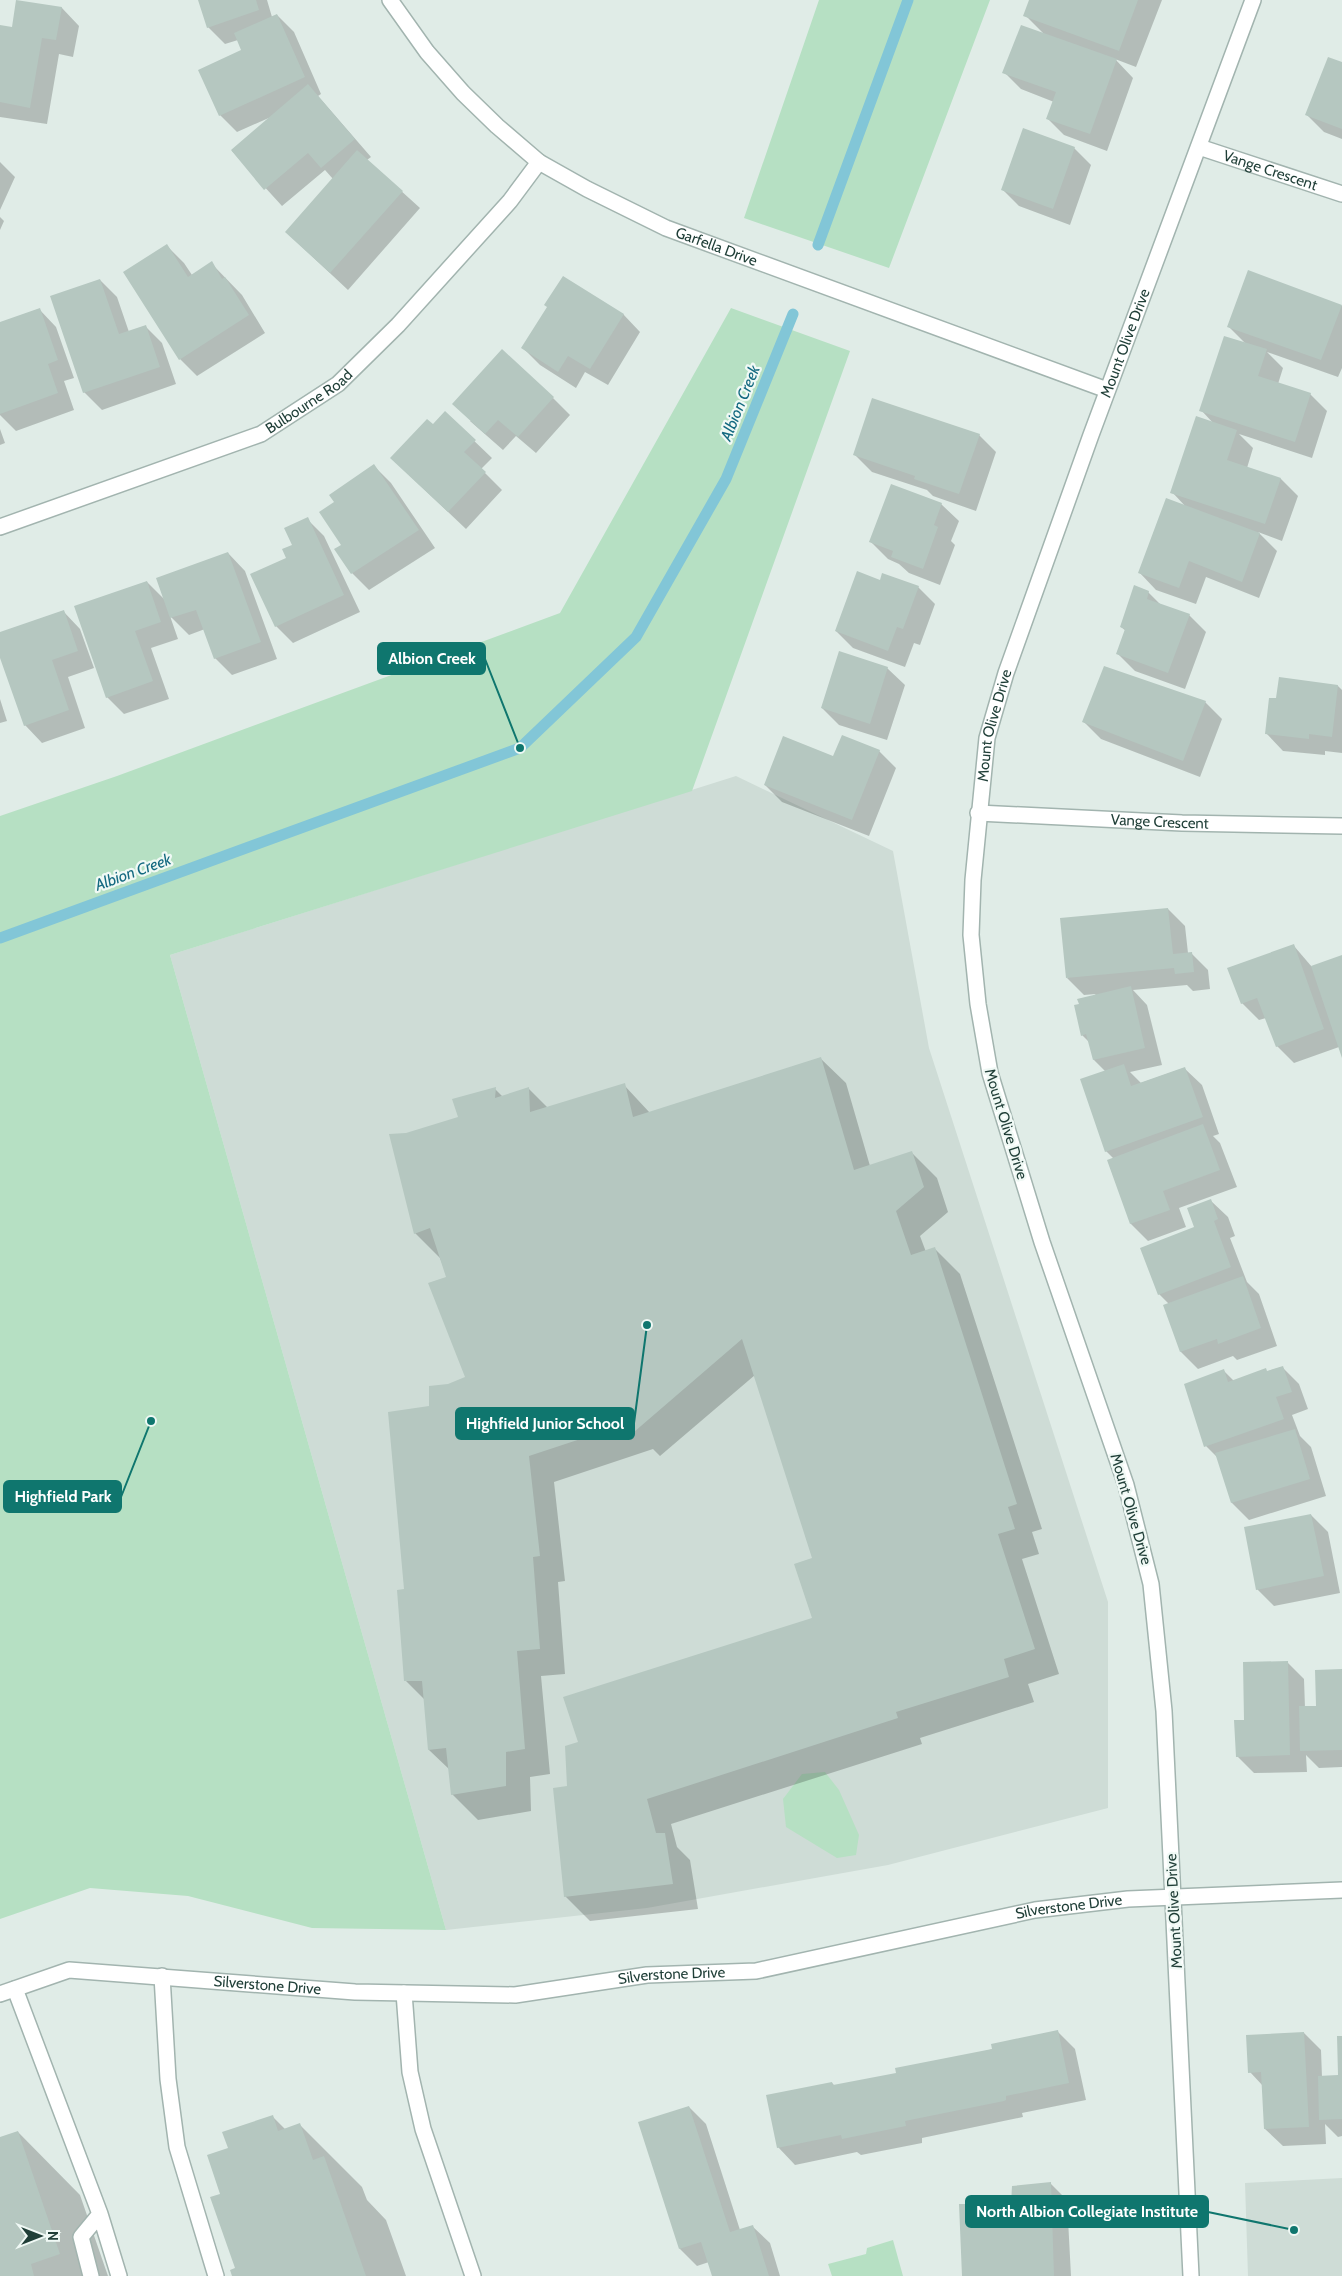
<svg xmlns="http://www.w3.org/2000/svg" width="1342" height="2276" viewBox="0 0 1342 2276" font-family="Cabin,sans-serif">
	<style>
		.built { fill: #cedcd6 }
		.green { fill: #b6e0c3 }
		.shadow { fill: #0003 }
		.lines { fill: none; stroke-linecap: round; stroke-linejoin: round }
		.stream { stroke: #82c6d7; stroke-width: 11 }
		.building { fill: #b5c7c0 }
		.lane-casing { stroke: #a2b4af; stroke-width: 18 }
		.street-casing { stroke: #a2b4af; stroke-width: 18 }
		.lane { stroke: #fff; stroke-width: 15 }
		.street { stroke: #fff; stroke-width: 15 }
		.labels { text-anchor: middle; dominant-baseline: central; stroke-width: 4.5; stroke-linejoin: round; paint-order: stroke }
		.street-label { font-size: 15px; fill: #1f3e37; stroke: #f0f9f5 }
		.water-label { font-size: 16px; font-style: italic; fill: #136980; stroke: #f0f9f5 }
		.leader { fill: none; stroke: #0f766e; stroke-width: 2 }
		.callout-dot { fill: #0f766e; stroke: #f0f9f5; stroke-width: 2 }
		.callout { fill: #0f766e; stroke: #0f766e; stroke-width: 2 }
		.callout-label { font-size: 16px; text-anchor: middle; font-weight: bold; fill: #fff }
	</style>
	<rect width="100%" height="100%" fill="#e0ece7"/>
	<path class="built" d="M736,776L893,851L929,1048L1108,1602V1808L888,1865L647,1908L446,1930L170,955Z
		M1342,2178V2276H1248L1245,2183Z"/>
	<path class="green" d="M819,0H990L889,268L744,218Z
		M731,308L850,351L692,791L170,955L446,1930L312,1928L188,1896L90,1888L0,1919V816L117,776L560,613Z
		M825,1772L839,1790L859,1835L856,1855L837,1858L786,1827L783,1799L802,1774Z
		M893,2240L903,2276H832L828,2264L866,2254L867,2248Z"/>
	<path class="shadow" d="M199,0H267L272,17L277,15L294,32L321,94L318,96L371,157L367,160L420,208L348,290L286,232L333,179L325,170L282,206L232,151L271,117L237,132L220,115L243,51L238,40L225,44L208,27Z
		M1031,0H1162L1136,67L1115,59L1133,78L1107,151L1064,135L1047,118L1054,102L1021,89L1004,72L1044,34L1025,15Z
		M17,1L62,8L79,26L73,57L59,54L47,124L0,117V26L13,28Z
		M1342,64V139L1324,132L1307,115Z
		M1074,148L1091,165L1070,225L1019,206L1002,189Z
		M0,162L15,177L0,210Z
		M0,217L4,221L0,230Z
		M167,246L184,263L192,275L211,263L242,295L265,333L197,376L180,359Z
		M1249,272L1342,306V368L1338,377L1267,352L1283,368L1278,384L1310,394L1327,411L1312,458L1239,434L1253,448L1247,468L1281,479L1298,496L1282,541L1258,532L1277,551L1259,598L1206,577L1196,604L1156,590L1139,572L1186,507L1172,492L1214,424L1201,410L1246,344L1229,327Z
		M100,280L117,297L129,332L145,326L162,343L176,384L102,410L84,392Z
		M39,309L56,327L74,378L64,381L74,410L16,431L0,415V323Z
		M623,314L640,332L608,385L585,372L576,388L540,365L523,348Z
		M553,398L570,415L536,453L516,436L503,450L470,421Z
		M445,413L492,458L481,469L502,490L466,529L409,475L433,426Z
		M0,429L5,443L0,445Z
		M979,435L996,452L976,511L933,496L927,490L872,472L855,455Z
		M374,466L391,483L435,548L369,590L352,573L342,545L335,503Z
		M941,504L959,521L951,541L955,545L940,585L909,573L899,564L888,559L871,542Z
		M307,519L324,536L360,612L293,643L276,626L288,558Z
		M228,553L245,571L277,659L232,675L215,658L205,629L189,635L170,616L178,639L151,648L169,699L124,714L107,697L147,582L166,601Z
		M918,587L935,604L920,645L914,643L905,667L853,648L836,631Z
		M1148,592L1161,605L1189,615L1206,632L1185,689L1135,671L1118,654L1126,631L1121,627Z
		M63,611L80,629L94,668L68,677L85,728L42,743L25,725L0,654V633Z
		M887,668L905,685L887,740L839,725L822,708Z
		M1338,686L1342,690V753L1325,751V755L1283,751L1266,733L1277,699Z
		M0,699L7,721L0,723Z
		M1205,702L1222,719L1200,777L1101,739L1084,722Z
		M879,751L896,768L869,836L782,802L765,785L834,758Z
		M1168,909L1185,926L1188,953H1191L1208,970L1210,989L1193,991L1187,985L1133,990L1147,1005L1162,1065L1130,1072L1141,1083L1184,1068L1202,1085L1219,1134L1213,1136L1220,1143L1237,1187L1179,1208L1186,1227L1148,1241L1131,1224L1108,1161L1114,1159L1106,1151V1072L1094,1060L1090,1043L1082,1035L1080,1005L1096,994L1084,995L1067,978Z
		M1294,946L1312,967L1342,957V1055L1339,1047L1294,1063L1277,1046L1266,1018L1259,1020L1242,1003Z
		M820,1058L846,1083L870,1166L912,1153L937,1178L948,1212L920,1236L926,1252L935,1249L960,1274L1042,1529L1032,1532L1039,1554L1022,1559L1059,1674L1028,1684L1034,1702L920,1738L922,1744L671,1824L677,1847L690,1860L698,1909L590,1921L565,1896L569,1787L579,1743L813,1618V1559L755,1375L660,1456L653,1449L554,1482L565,1581L558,1582L565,1674L541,1676L550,1774L530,1777L531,1811L478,1820L452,1794L450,1770L429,1750L425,1700L405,1680V1590L430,1407L448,1385L467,1378L448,1278L440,1258L415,1233L406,1134L460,1118L495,1089L503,1097L528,1088L548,1108L624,1085L650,1113Z
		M1210,1200L1228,1217L1235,1236L1230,1238L1247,1282L1259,1294L1277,1346L1237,1360L1233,1356L1198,1369L1181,1352L1169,1304L1159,1294Z
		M1282,1367L1299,1384L1308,1409L1292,1415L1300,1436L1311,1447L1326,1496L1249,1520L1232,1503L1219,1459L1206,1446L1224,1371L1234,1381Z
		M1311,1515L1328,1532L1340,1593L1274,1606L1257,1589Z
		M1287,1662L1304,1679L1305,1708L1318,1707L1342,1670V1767L1319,1768L1306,1755L1307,1772L1254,1773L1237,1756L1246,1721Z
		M1058,2032L1075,2049L1086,2100L1022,2113L1023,2117L922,2138V2143L861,2155L857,2152L795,2165L778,2147L832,2083L835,2086L897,2074Z
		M1304,2033L1321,2050L1322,2077L1339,2076L1342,2037V2136L1338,2137L1325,2124L1326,2144L1283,2146L1265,2129L1263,2086L1250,2072Z
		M689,2107L706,2124L740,2230L752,2226L770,2243L780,2276H714L709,2262L697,2266L680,2249Z
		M272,2116L285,2129L300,2125L362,2187L367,2200L386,2220L406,2276H233L237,2269L221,2195L229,2149Z
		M18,2132L80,2195L108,2276H0V2138Z
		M1050,2183L1067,2200L1071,2276H964L1012,2206Z"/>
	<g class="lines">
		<path class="stream" d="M818,245L908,0
			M0,938L520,748L636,637L726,479L793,314"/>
	</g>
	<path class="building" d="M16,0L62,7L56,40L42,38L30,108L0,102V25L12,27Z
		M198,0H256L259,10L207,28Z
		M1029,0H1138L1119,51L1023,16Z
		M277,14L305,77L219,116L198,70L241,50L234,33Z
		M1021,25L1117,59L1090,134L1046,119L1056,92L1002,73Z
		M1328,57L1342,62V129L1305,115Z
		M308,84L355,139L321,168L308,153L264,190L231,150Z
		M1023,128L1075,147L1053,209L1001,190Z
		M357,150L403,191L330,273L285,232Z
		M167,244L188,277L212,261L222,279L225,277L249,315L179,360L123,272Z
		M1248,270L1342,305L1321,360L1227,327Z
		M563,276L624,314L590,369L568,356L558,372L521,348L547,307L544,305Z
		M100,279L119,334L146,325L160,367L83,393L50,296Z
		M40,308L58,360L48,364L58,393L0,414V322Z
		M1224,336L1267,349L1258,376L1311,393L1295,442L1199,411Z
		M502,349L554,397L518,437L498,420L485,434L452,404Z
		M872,398L980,434L959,494L914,479L915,476L853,455Z
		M445,411L476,440L464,452L486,472L448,512L390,458L427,419L433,424Z
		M1196,416L1237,430L1227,460L1281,478L1265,524L1170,493Z
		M374,464L419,530L351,574L334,549L341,545L319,512L334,502L329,495Z
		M891,484L942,503L934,525L938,527L923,569L891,557L893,551L869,542Z
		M1166,498L1260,533L1242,582L1189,561L1179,588L1138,573Z
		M308,517L344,595L275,627L250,574L286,558L282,549L292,545L284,528Z
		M228,552L261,642L214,659L196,610L170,618L156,578Z
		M857,571L880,580L882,573L919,586L903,629L897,627L888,651L835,631Z
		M147,581L161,622L135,631L153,681L106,698L74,606Z
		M1134,585L1149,591L1147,599L1190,614L1168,673L1116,654L1125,629L1120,627Z
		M64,610L78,651L52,660L69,710L24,726L0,658V632Z
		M839,651L888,667L870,724L821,708Z
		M1104,666L1206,701L1183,761L1082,722Z
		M1279,677L1338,685L1332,737L1309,734V739L1265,734L1269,698H1276Z
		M842,735L880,750L852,820L764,785L783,736L833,756Z
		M1168,908L1173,954L1192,952L1194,972L1175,974L1174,968L1066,978L1060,918Z
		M1294,944L1324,1029L1276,1047L1257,998L1241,1004L1227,968Z
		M1342,955V1058L1311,966Z
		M1131,986L1145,1048L1093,1060L1086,1034L1081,1036L1074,1005L1079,1004L1077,999Z
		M821,1057L854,1170L912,1151L924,1187L896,1211L911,1255L935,1247L1017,1504L1008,1507L1015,1529L998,1534L1035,1649L1004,1659L1009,1677L896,1712L898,1718L647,1799L656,1833H665L673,1884L564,1897L553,1788L567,1786L565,1746L578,1742L563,1697L812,1618L794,1564L812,1558L742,1339L634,1432L632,1422L529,1456L540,1556L533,1557L540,1649L517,1651L525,1749L506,1752V1786L451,1795L446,1748L428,1750L422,1681H404L397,1590L404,1589L388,1412L429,1406V1386L448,1384L465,1377L428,1283L446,1277L430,1228L414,1234L389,1134L406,1133L458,1117L452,1099L496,1087L495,1098L529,1087L530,1112L625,1083L633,1117Z
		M1124,1064L1131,1086L1185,1067L1203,1117L1105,1152L1080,1079Z
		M1203,1124L1220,1170L1163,1191L1170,1210L1130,1224L1107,1160Z
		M1211,1199L1218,1219L1214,1221L1231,1267L1158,1295L1140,1248L1194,1227L1187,1208Z
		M1243,1276L1261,1328L1218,1344L1217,1339L1180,1352L1163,1305Z
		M1283,1366L1292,1392L1276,1397L1284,1419L1204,1447L1184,1384L1224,1369L1228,1382L1266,1368L1267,1371Z
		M1295,1429L1310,1479L1231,1503L1215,1453Z
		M1311,1514L1324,1576L1256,1590L1244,1527Z
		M1288,1661L1290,1755L1236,1757L1234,1720H1244L1243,1662Z
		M1342,1669V1750L1300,1751L1299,1706H1316L1315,1670Z
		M1058,2030L1069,2083L1006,2096V2100L1004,2101L905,2121L906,2126L842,2139L841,2135L777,2148L766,2095L832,2082L833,2085L896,2073L895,2068L992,2049L991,2044Z
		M1304,2032L1309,2127L1264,2129L1261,2072L1248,2073L1246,2035Z
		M1337,2036H1342V2119L1319,2120L1318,2076L1338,2075Z
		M689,2106L730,2232L753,2225L769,2276H712L701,2242L679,2249L638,2122Z
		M273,2115L278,2131L300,2123L313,2160L324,2156L366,2276H232L230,2270L235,2268L210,2197L220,2194L207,2155L228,2148L222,2132Z
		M18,2131L60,2254L31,2264L34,2276H0V2137Z
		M1051,2182L1054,2276H962L959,2204H1011L1012,2186Z"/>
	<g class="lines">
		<g class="lane-casing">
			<path id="lane" d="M162,1976L168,2079L177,2147L216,2276
				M15,1989L100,2214L81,2237L91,2276
				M404,1993L410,2072L423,2129L473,2276
				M100,2214L119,2276"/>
		</g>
		<g class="street-casing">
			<g id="street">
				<path id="s1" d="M390,0L427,52L463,93L497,126L539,162L587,189L666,228L1107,390"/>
				<path id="s2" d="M1199,147L1342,194"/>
				<path id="s3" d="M0,527L261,434L338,384L398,325L510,201L539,162"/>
				<path id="s4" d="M978,813L1182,823L1342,826"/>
				<path id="s5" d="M0,1994L69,1970L355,1992L515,1995L647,1975L756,1971L1035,1910L1128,1899L1342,1890"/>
				<path id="s6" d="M1191,2276L1164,1711L1151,1584L1126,1485L1042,1242L990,1073L978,1004L971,935L973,880L987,738L1006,673L1091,435L1253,0"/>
			</g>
		</g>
		<use href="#lane" class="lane"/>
		<use href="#street" class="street"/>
	</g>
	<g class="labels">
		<g class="street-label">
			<text stroke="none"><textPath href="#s2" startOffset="75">Vange Crescent</textPath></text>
			<text stroke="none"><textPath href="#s1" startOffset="418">Garfella Drive</textPath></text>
			<text stroke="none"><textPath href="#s6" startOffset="1985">Mount Olive Drive</textPath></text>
			<text stroke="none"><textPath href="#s3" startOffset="335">Bulbourne Road</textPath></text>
			<text stroke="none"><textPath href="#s6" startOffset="1580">Mount Olive Drive</textPath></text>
			<text stroke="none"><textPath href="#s4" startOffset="182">Vange Crescent</textPath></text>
			<text transform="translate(1006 1124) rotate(73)">Mount Olive Drive</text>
			<text transform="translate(1131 1509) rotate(74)">Mount Olive Drive</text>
			<text stroke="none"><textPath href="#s5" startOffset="1082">Silverstone Drive</textPath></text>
			<text transform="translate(1174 1911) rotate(-93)">Mount Olive Drive</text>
			<text stroke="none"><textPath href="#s5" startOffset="678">Silverstone Drive</textPath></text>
			<text stroke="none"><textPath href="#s5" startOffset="272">Silverstone Drive</textPath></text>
		</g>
		<g class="water-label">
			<text transform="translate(740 403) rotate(-68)">Albion Creek</text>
			<text transform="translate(133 872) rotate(-20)">Albion Creek</text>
		</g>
	</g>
	<path class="leader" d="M520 748L485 659M647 1325L634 1423M151 1421L121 1497M1294 2230L1208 2212"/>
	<g class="callout-dot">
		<circle cx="520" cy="748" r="5"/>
		<circle cx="647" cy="1325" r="5"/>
		<circle cx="151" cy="1421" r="5"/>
		<circle cx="1294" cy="2230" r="5"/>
	</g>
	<g class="callout">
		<rect x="378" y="643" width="107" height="31" rx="5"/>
		<rect x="456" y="1408" width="178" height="31" rx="5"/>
		<rect x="4" y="1481" width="117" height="31" rx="5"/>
		<rect x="966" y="2196" width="242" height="31" rx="5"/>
	</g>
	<g class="callout-label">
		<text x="432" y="664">Albion Creek</text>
		<text x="545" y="1429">Highfield Junior School</text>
		<text x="63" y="1502">Highfield Park</text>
		<text x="1087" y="2217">North Albion Collegiate Institute</text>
	</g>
	<g transform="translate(40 2236) rotate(90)" stroke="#f0f9f5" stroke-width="4" paint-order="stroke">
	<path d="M0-4L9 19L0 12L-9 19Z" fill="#1f3e37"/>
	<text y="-8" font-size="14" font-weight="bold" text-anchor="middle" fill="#1f3e37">N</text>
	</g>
</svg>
